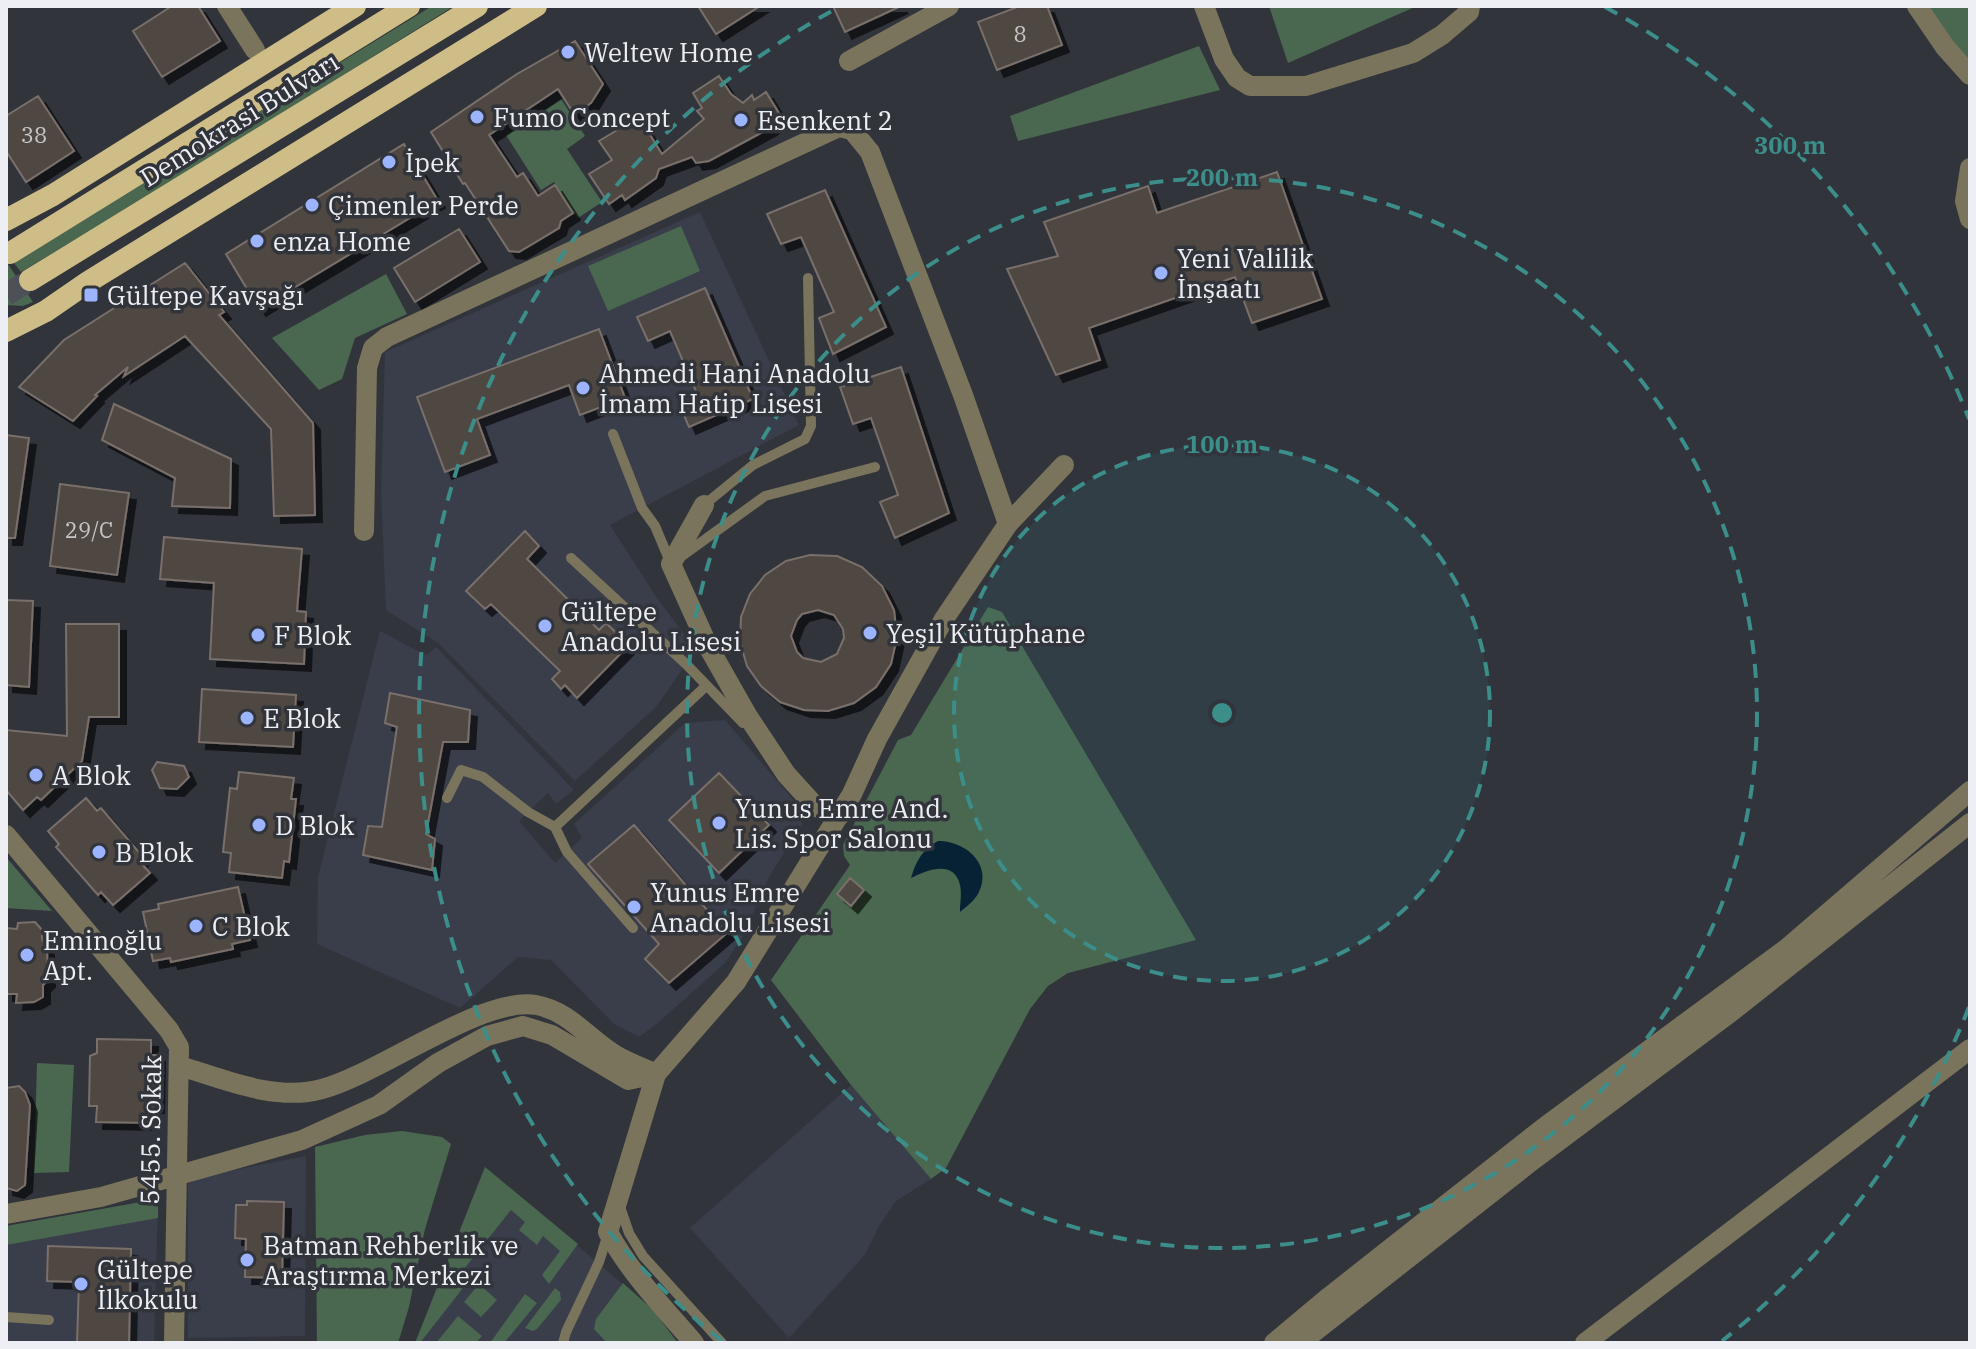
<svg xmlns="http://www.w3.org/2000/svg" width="1976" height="1349" viewBox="0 0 1976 1349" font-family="'IBM Plex Serif',serif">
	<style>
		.built { fill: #3a3d4a }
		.green { fill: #4a6750 }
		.water { fill: #062234 }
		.building { fill: #4f4642; stroke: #796f6b; stroke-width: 2; fill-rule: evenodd; filter: url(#shadow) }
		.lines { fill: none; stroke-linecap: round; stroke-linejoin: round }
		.trunk-tunnel { stroke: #4e5058; stroke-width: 22; stroke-dasharray: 22 11; stroke-linecap: butt }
		.service { stroke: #7b745c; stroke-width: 10 }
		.minor { stroke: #7b745c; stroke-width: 20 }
		.tertiary { stroke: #7b745c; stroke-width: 20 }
		.trunk { stroke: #cfbd87; stroke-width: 22 }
		.ring { fill: none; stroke: #3b8e89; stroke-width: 4; stroke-dasharray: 14 10 }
		.poi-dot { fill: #9cb4fd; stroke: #32343c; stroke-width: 3 }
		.labels { text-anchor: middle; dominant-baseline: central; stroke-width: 7; stroke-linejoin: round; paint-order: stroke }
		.number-label { font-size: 22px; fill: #c6c5c8 }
		.poi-label { font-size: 26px; fill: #edeff4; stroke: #32343c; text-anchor: start }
		.street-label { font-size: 26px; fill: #edeff4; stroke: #32343c }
		.centre { fill: #3b8e89; stroke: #32343c; stroke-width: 4 }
		.ring-label { font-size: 24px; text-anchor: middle; font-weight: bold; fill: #3b8e89; stroke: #32343c; stroke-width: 7; stroke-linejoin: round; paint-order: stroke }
	</style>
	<defs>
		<filter id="shadow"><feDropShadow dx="7" dy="7" stdDeviation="0" flood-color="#0009"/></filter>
	</defs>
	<rect width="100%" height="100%" fill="#32343c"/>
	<path class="built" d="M700,212L799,425L610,525L657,598L696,650L656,707L575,781L438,643L386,610L381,493L385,352Z
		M380,631L426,655L436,647L574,790L556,804L548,793L519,821L555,863L582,838L574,824L685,723L725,720L802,810V825L770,875L742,938L725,963L658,1023L639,1037L614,1024L551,960L518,957L460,1008L317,944L318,877Z
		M851,1085L931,1179L896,1201L879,1226L865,1255L789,1338L690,1228Z
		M306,1156L305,1336L188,1338V1184L198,1177Z
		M485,1167L653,1310L678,1343H415Z
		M158,1199L154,1343H6V1226Z"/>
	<path class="green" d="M432,6H454L196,167L21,272L14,263Z
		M1269,6H1417L1288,63Z
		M1928,6H1970V68Z
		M1199,46L1220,90L1018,141L1010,116Z
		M561,99L585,136L567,149L602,202L578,218L554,182L541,190L506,135Z
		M681,226L700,271L608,311L588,266Z
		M6,261L33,302L23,306L6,305Z
		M386,274L407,314L355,338L342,379L319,390L272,338Z
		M988,607L1002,612L1196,940L1068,973L1048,986L1030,1009L946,1168L931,1179L851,1085L771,980L850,865L844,856L843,845L898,740L911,735Z
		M6,857L52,911L6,908Z
		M37,1063L74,1065L69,1172L34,1173Z
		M402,1131L442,1137L451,1144L425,1229L409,1307L398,1343H317L315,1147L365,1135Z
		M485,1167L578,1244L549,1284L542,1275L560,1251L543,1236L537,1245L519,1230L525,1222L511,1210L464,1269L470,1279L420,1343H415Z
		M158,1199V1218L6,1245V1226Z
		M623,1283L653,1310L678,1343H607L594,1329L596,1319Z
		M479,1284L497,1300L481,1317L464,1302Z
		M555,1288L560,1292L561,1300L537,1329L533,1331L525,1328Z
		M525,1294L537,1303L504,1343H490Z
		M458,1316L482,1336L476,1343H436Z"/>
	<path class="water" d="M938,841C966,841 994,865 978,894C974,901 966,907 960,912C960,903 962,893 960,885C954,859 927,870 911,878C916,861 922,850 938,841Z"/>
	<path class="building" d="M172,6H198L220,41L162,77L133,31Z
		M698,6H760L716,34Z
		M833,6H901L845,32Z
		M1020,6H1047L1062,45L997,70L978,22Z
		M575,41L603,84L591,103L574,114L558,89L489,135L517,177L523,173L538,196L555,185L573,213L561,221L559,228L519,252L509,251L465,183L463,184L431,132L517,74Z
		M719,76L731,94L743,103L752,95L754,100L766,92L782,118L770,128L709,161L696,163L692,157L659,169L656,178L625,200L622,195L609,204L589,174L612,160L599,141L639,117L662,154L704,119L697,111L702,108L693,93Z
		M38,96L74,151L26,182L6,151V116Z
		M404,144L438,201L259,309L226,254Z
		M1277,172L1322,299L1252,323L1235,277L1089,328L1100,360L1056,375L1007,269L1058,256L1044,222L1148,186L1157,213Z
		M825,190L886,327L833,354L819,318L834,312L801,237L781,244L767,214Z
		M459,229L480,262L415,302L394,268Z
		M185,263L224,312L219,315L313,423L315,515L274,516L271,429L185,336L124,376L128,367L95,395L97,396L73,421L19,387L64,340Z
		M705,288L753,399L689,427L680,406L699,398L670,331L648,341L637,317Z
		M599,329L625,398L580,415L569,385L477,419L490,455L445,472L417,397Z
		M901,367L949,513L895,538L880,502L898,495L871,418L853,424L840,387Z
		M114,404L231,459L230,508L172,506L175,478L102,440Z
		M6,435L29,438L15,538H6Z
		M60,484L129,493L117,575L50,566Z
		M525,531L539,546L527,559L599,630L606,623L629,645L577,698L565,685L561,689L552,679L560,671L491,604L485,609L466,591Z
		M164,537L302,549L297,611L306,612L304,664L210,659L214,583L160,579Z
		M810,555L837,556L862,567L882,586L894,610L897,637L891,664L876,687L854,703L828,711L804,710L780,702L761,686L747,666L740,642L741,617L750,594L765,575L786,561ZM818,610L834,615L843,629L844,638L837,654L821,662L803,658L797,652L791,636L797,620L802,614Z
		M6,600L33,601L29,687L6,685Z
		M66,624H119V717H89L82,761L41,800L37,797L23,810L6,790V730L67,736Z
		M202,689L296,695L293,747L199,742Z
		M390,693L470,710L468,742H443L426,834L435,839L432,870L363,855L368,826L382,827L397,727L385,723Z
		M157,762L184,766L189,777L177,789L160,788L152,770Z
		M239,772L294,778L291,799H296L289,862L284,861L282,878L229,872L231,853L223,852L230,788L237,789Z
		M719,773L769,825L719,873L669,820Z
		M86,798L97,811L101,808L143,857L139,861L150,873L113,905L101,892L98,895L56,847L59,844L48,831Z
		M634,825L727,933L669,983L645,959L659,944L588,864Z
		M850,878L864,890L851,906L837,894Z
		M238,887L250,940L232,944L233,949L171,962L170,958L153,961L143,912L159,909L158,904Z
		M35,922L42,930V939L47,948L48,980L43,985V997L34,1002L16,1003L17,994H6V928L17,929L18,923Z
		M97,1039L151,1040V1055H158L157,1106H153V1123L96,1122L97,1106H89L90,1056L97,1053Z
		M19,1086L25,1092L30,1105L25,1185L17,1191L6,1188V1088Z
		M247,1201L284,1202L282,1278L245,1277L246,1239L235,1238L236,1205H247Z
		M48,1246L131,1249L129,1343H77L79,1282L47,1281Z"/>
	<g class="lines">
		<path class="trunk-tunnel" d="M6,295L30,280"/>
		<path class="service" d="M613,434L642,508L655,526L671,564L765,496L875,467
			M704,505L753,465L805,439L811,426L808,278
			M571,558L686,664L743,723
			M447,798L461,770L483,777L528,812L555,827L567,852L633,928
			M555,827L706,686
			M619,1204L629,1233L643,1256L722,1343
			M6,1317L49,1320
			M563,1343L566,1332L599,1262L608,1234"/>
		<path class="minor" d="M227,6L255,50
			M1204,6L1224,59L1237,78L1250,86H1306L1413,53L1442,35L1469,12L1470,6
			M849,61L949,6
			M704,505L671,564L709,648L747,715L786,774L816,807L840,815
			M364,531L367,368L373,348L387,337L839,127L852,130L870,152L963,395L1008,524
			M6,835L169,1030L179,1047L174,1343
			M6,1214L101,1197L302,1140L379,1105L438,1063L487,1036L523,1026L552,1035L628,1080L656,1074C643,1068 630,1063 617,1056C589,1040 570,1011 536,1005C482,996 381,1073 322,1089C276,1102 223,1079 180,1066
			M694,1343C664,1308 630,1273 608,1232L656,1074L736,982L852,794L877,739L944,619L1008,524L1064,465
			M1585,1343L1970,1049"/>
		<path class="tertiary" d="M1917,6L1945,47L1970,75
			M1970,168L1965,201L1970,219
			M1274,1343L1329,1297L1546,1126L1786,949L1970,791
			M1300,1343L1533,1160L1731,1012L1970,823"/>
		<path class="trunk" d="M6,220L53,195L355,6
			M10,253L409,6
			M30,280L477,6
			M6,331L46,311L88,282L536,6"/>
	</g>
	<circle cx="1222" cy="713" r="268" fill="#3b8e89" fill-opacity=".12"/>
	<g class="ring">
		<circle cx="1222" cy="713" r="268"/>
		<circle cx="1222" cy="713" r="535"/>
		<path d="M1969 1007A803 803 0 0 1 1722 1341M722 1341A803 803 0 0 1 839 7M1605 7A803 803 0 0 1 1969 419"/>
	</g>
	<g class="poi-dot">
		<circle cx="568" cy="52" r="8"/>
		<circle cx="477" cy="117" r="8"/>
		<circle cx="741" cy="120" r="8"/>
		<circle cx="389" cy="162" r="8"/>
		<circle cx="312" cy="205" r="8"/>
		<circle cx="257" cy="241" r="8"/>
		<circle cx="1161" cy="273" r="8"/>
		<rect x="83" y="287" width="16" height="16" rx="4"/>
		<circle cx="583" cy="388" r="8"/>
		<circle cx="545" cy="626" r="8"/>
		<circle cx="870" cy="633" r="8"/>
		<circle cx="258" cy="635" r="8"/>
		<circle cx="247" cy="718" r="8"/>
		<circle cx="36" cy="775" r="8"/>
		<circle cx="719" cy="823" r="8"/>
		<circle cx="259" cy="825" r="8"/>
		<circle cx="99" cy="852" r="8"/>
		<circle cx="634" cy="907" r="8"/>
		<circle cx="196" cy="926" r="8"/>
		<circle cx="27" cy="955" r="8"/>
		<circle cx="247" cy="1260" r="8"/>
		<circle cx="81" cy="1284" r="8"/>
	</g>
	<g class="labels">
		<g class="number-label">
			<text x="1020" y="33">8</text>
			<text x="34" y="134">38</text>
			<text x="89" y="529">29/C</text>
		</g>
		<g class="poi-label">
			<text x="584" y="52">Weltew Home</text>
			<text x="493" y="117">Fumo Concept</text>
			<text x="757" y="120">Esenkent 2</text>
			<text x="405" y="162">İpek</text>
			<text x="328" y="205">Çimenler Perde</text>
			<text x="273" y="241">enza Home</text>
			<text x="1177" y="258">Yeni Valilik<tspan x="1177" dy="30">İnşaatı</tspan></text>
			<text x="107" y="295">Gültepe Kavşağı</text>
			<text x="599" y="373">Ahmedi Hani Anadolu<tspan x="599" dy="30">İmam Hatip Lisesi</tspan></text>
			<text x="561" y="611">Gültepe<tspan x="561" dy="30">Anadolu Lisesi</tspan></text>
			<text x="886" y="633">Yeşil Kütüphane</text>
			<text x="274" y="635">F Blok</text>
			<text x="263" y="718">E Blok</text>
			<text x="52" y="775">A Blok</text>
			<text x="735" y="808">Yunus Emre And.<tspan x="735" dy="30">Lis. Spor Salonu</tspan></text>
			<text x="275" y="825">D Blok</text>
			<text x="115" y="852">B Blok</text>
			<text x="650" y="892">Yunus Emre<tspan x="650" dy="30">Anadolu Lisesi</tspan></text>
			<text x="212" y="926">C Blok</text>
			<text x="43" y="940">Eminoğlu<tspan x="43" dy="30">Apt.</tspan></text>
			<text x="263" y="1245">Batman Rehberlik ve<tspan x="263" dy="30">Araştırma Merkezi</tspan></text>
			<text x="97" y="1269">Gültepe<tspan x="97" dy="30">İlkokulu</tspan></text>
		</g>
		<g class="street-label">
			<text transform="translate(239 119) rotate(-32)">Demokrasi Bulvarı</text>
			<text transform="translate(150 1130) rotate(-89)">5455. Sokak</text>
		</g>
	</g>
	<circle cx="1222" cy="713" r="12" class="centre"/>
	<g class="ring-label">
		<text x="1790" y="154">300 m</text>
		<text x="1222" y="186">200 m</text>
		<text x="1222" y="453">100 m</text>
	</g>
	<rect width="1976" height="1349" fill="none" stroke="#edeff4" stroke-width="16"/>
</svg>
